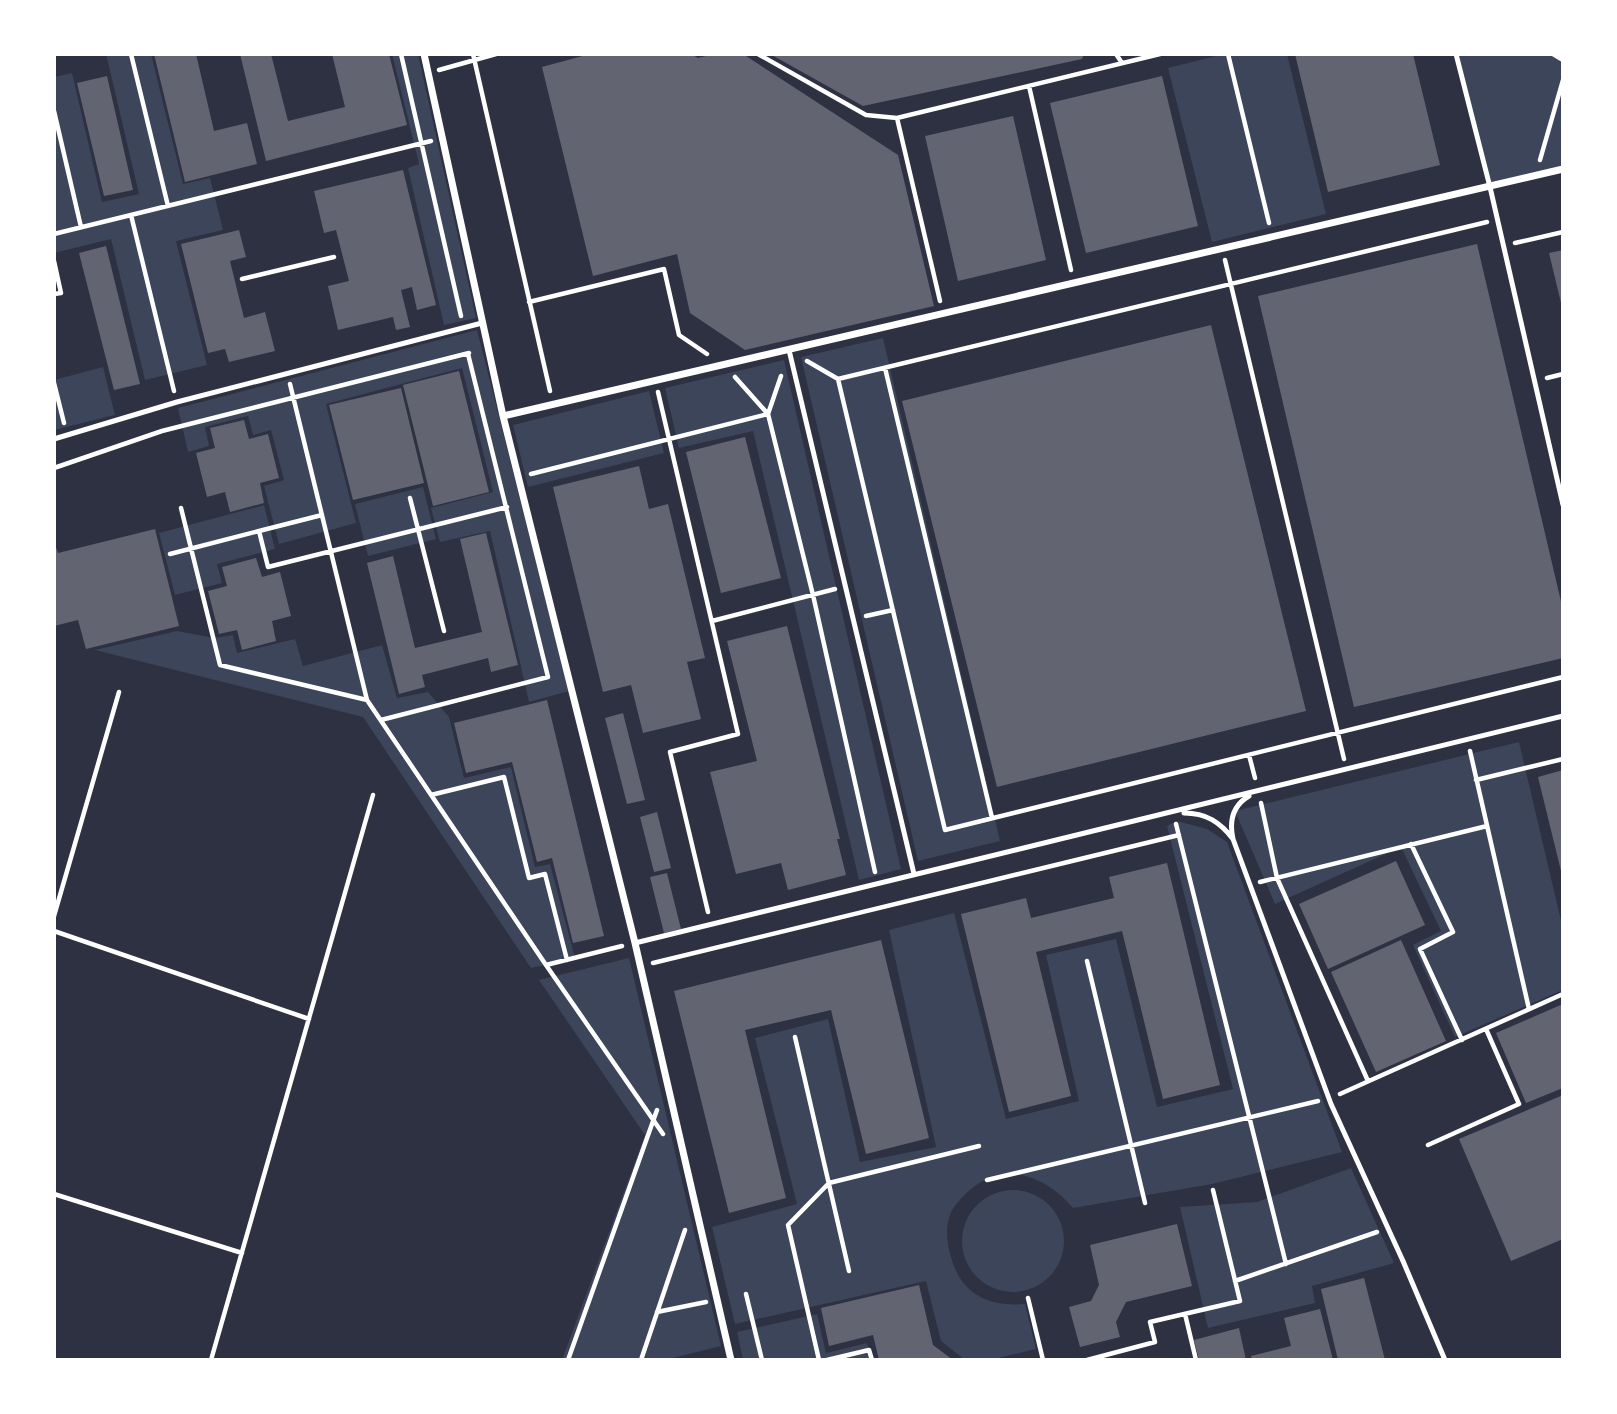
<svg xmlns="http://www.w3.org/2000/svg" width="1617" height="1414" viewBox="0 0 1617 1414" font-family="Jost,sans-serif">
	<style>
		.green { fill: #3c4559 }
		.building { fill: #626471 }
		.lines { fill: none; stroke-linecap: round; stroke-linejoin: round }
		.path { stroke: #fff; stroke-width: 4.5 }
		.service { stroke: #fff; stroke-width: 5 }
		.minor { stroke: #fff; stroke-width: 7 }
	</style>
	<rect width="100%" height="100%" fill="#2d3142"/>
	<path class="green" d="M106,54H151L183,184L210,178L223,230L176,241L207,365L145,380L111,239L54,253V77L72,73L102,202L139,194Z
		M392,54H418L476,318L444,325L408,168L419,164Z
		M1224,54H1287L1326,214L1212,242L1168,68Z
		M1457,54H1563V169L1490,186Z
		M477,330L569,691L529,702L490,531L440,542L431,508L493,492L462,368L326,404L356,523L279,544L264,486L284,480L271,430L253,435L248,416L205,427L209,446L188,452L178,408Z
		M883,338L1000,841L918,861L801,357Z
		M784,360L901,869L859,880L753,431L679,448L665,388Z
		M103,367L115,415L54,430V380Z
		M649,391L664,453L528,487L513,425Z
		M423,487L436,539L368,556L355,504Z
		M264,505L275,549L217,564L222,583L175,595L159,533Z
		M177,631L214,638L233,635L237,653L295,639L303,666L382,645L397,698L428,692L449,717L464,778L511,767L535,867L550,864L575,958L531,968L363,717L95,650Z
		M1519,742L1563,929V990L1455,1037L1413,945L1441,931L1401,847L1275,904L1235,811Z
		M1177,821L1207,829L1227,842L1342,1152L1212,1184L1073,1208C1047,1177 1005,1159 970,1190C963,1196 953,1206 950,1215C945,1228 947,1244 951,1257C961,1294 988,1307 1025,1304L1036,1349L990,1360H965L941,1341L926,1281L735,1324L712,1227L797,1204L755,1038L828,1019L860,1162L936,1147L889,930L954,913L1006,1119L1079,1101L1046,955L1116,939L1157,1107L1233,1089L1167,826Z
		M629,958L721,1346L665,1360H562L645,1135L539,980Z
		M1351,1168L1394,1263L1312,1286L1315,1303L1208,1328L1180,1207L1257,1202Z
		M962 1241a51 51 0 1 1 102 0a51 51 0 1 1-102 0Z
		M817,1314L826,1353L867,1343L871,1360H743L737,1332Z"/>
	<path class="building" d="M154,54H196L214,131L247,123L257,164L185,182Z
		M240,54H271L288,121L345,107L332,54H389L407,125L266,161Z
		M590,54H691L698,58L714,54H743L898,155L934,306L745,350L690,313L677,254L593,276L542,67Z
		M770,54H1084L1082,59L863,106Z
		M1295,54H1413L1440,165L1328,192Z
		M107,76L133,190L104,196L77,83Z
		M1162,76L1198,226L1086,253L1050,103Z
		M1013,116L1046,260L958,281L925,136Z
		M403,170L436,305L417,310L412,287L401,290L410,327L396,330L393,317L338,330L328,286L349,281L336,230L324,233L314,191Z
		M239,230L246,257L230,261L244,318L265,312L275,351L229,362L225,349L208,353L181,244Z
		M1477,244L1563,610V658L1354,707L1258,296Z
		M106,246L140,384L114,390L79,253Z
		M1563,250V307H1562L1549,253Z
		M1211,325L1306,711L997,787L902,401Z
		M459,371L489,492L433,506L403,385Z
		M401,388L424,483L353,500L329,405Z
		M244,420L249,439L268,434L279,478L260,483L264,503L230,512L225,492L207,497L196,453L215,448L210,428Z
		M745,437L781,578L721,593L686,452Z
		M639,466L649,509L668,504L705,658L687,662L701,719L643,733L631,685L603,692L553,487Z
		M155,529L179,626L86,649L78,620L54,626V542L58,553Z
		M486,533L518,665L491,672L488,658L422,675L425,687L399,694L367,563L393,556L415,648L482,632L460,539Z
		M256,558L262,577L280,572L291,616L272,621L276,641L242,650L237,630L219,634L208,591L227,586L222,567Z
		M787,626L840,839H837L846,875L788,890L781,863L736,874L710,772L757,761L727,641Z
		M547,700L604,936L573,943L552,858L537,862L512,762L466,773L454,723Z
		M623,713L645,800L627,804L605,718Z
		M1563,770V875H1562L1538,777Z
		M657,812L671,868L654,872L640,817Z
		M1396,861L1425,925L1328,969L1299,904Z
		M1167,863L1220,1085L1163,1099L1122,931L1036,952L1071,1096L1009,1112L961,914L1026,898L1031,918L1114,898L1109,877Z
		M667,873L681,929L664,933L650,877Z
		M881,940L929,1138L866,1154L831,1010L745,1030L786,1198L729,1213L674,991Z
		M1401,940L1446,1041L1376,1072L1331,972Z
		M1563,1004V1088L1526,1103L1496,1033Z
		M1563,1095V1239L1511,1261L1459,1139Z
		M1177,1224L1192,1286L1126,1302L1116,1322L1120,1337L1080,1347L1069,1307L1091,1301L1099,1285L1090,1245Z
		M1364,1278L1385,1360H1338L1321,1289Z
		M919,1285L933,1345L953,1360H879L873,1335L829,1346L821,1308Z
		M1320,1309L1333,1360H1252L1251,1356L1291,1346L1284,1318Z
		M1239,1328L1246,1360H1199L1194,1340Z"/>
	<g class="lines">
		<path class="path" d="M131,54L168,206
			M401,54L461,316
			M473,54L550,391
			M758,54L866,115L897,118L1160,54
			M1116,54L1122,63
			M1228,54L1269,223
			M1553,54L1563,60
			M439,70L496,54
			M1029,86L1071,270
			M54,111L81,227
			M897,118L940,301
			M1540,160L1563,80
			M131,215L174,391
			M1487,222L838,379L945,830L1563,677
			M54,234L431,141
			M1515,243L1563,232
			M1225,260L1344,759
			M54,261L61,293L54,294
			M242,279L334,257
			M529,302L664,269L679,335L707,354
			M807,361L838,379
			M885,368L992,818
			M735,377L768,414L781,376
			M1547,378L1563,374
			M54,383L64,423
			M290,384L367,700L546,965L622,946
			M658,392L738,734L670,752L708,912
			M54,468L162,431L469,353
			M531,474L768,414L813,595L875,872
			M410,498L444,631
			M181,508L220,665L367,700
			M259,531L322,515
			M170,554L259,531L268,567L507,507
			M866,616L893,610
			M712,621L835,589
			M381,720L548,677L468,354
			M1470,751L1529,1009
			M1249,755L1255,778
			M1476,780L1563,759
			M431,795L504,777L529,878L545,874L567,960
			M1261,803L1277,878L1368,1081
			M1176,824L1286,1264
			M1411,844L1453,932L1420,949L1462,1040
			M1260,882L1487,826
			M54,916L119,692
			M54,931L309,1019
			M1087,961L1145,1203
			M653,963L1179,835
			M546,965L663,1134
			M795,1037L849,1271
			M1340,1094L1563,994
			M1428,1145L1519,1104L1486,1029
			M987,1180L1318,1101
			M54,1194L242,1253
			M1235,1281L1377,1232
			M746,1294L762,1360
			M1028,1298L1043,1360
			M657,1312L706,1302
			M1185,1314L1196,1360
			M211,1360L373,795
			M568,1360L657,1110
			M641,1360L685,1230
			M819,1360L788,1225L829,1183L979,1146
			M827,1360L869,1350L872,1360
			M1087,1360L1155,1342L1150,1322L1240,1301L1213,1190"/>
		<path class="service" d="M1456,54L1490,187L1563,505
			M789,350L914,874
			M54,439L177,402L482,323
			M1184,813C1206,813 1220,822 1233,839C1229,821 1232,806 1249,796
			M1233,839L1331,1104L1403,1261L1445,1360
			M635,943C944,866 1254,793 1563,716"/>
		<path class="minor" d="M424,54L503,416L635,943L731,1360
			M503,416L1563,169"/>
	</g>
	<rect width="1617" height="1414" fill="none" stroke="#ffffff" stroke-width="112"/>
</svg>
